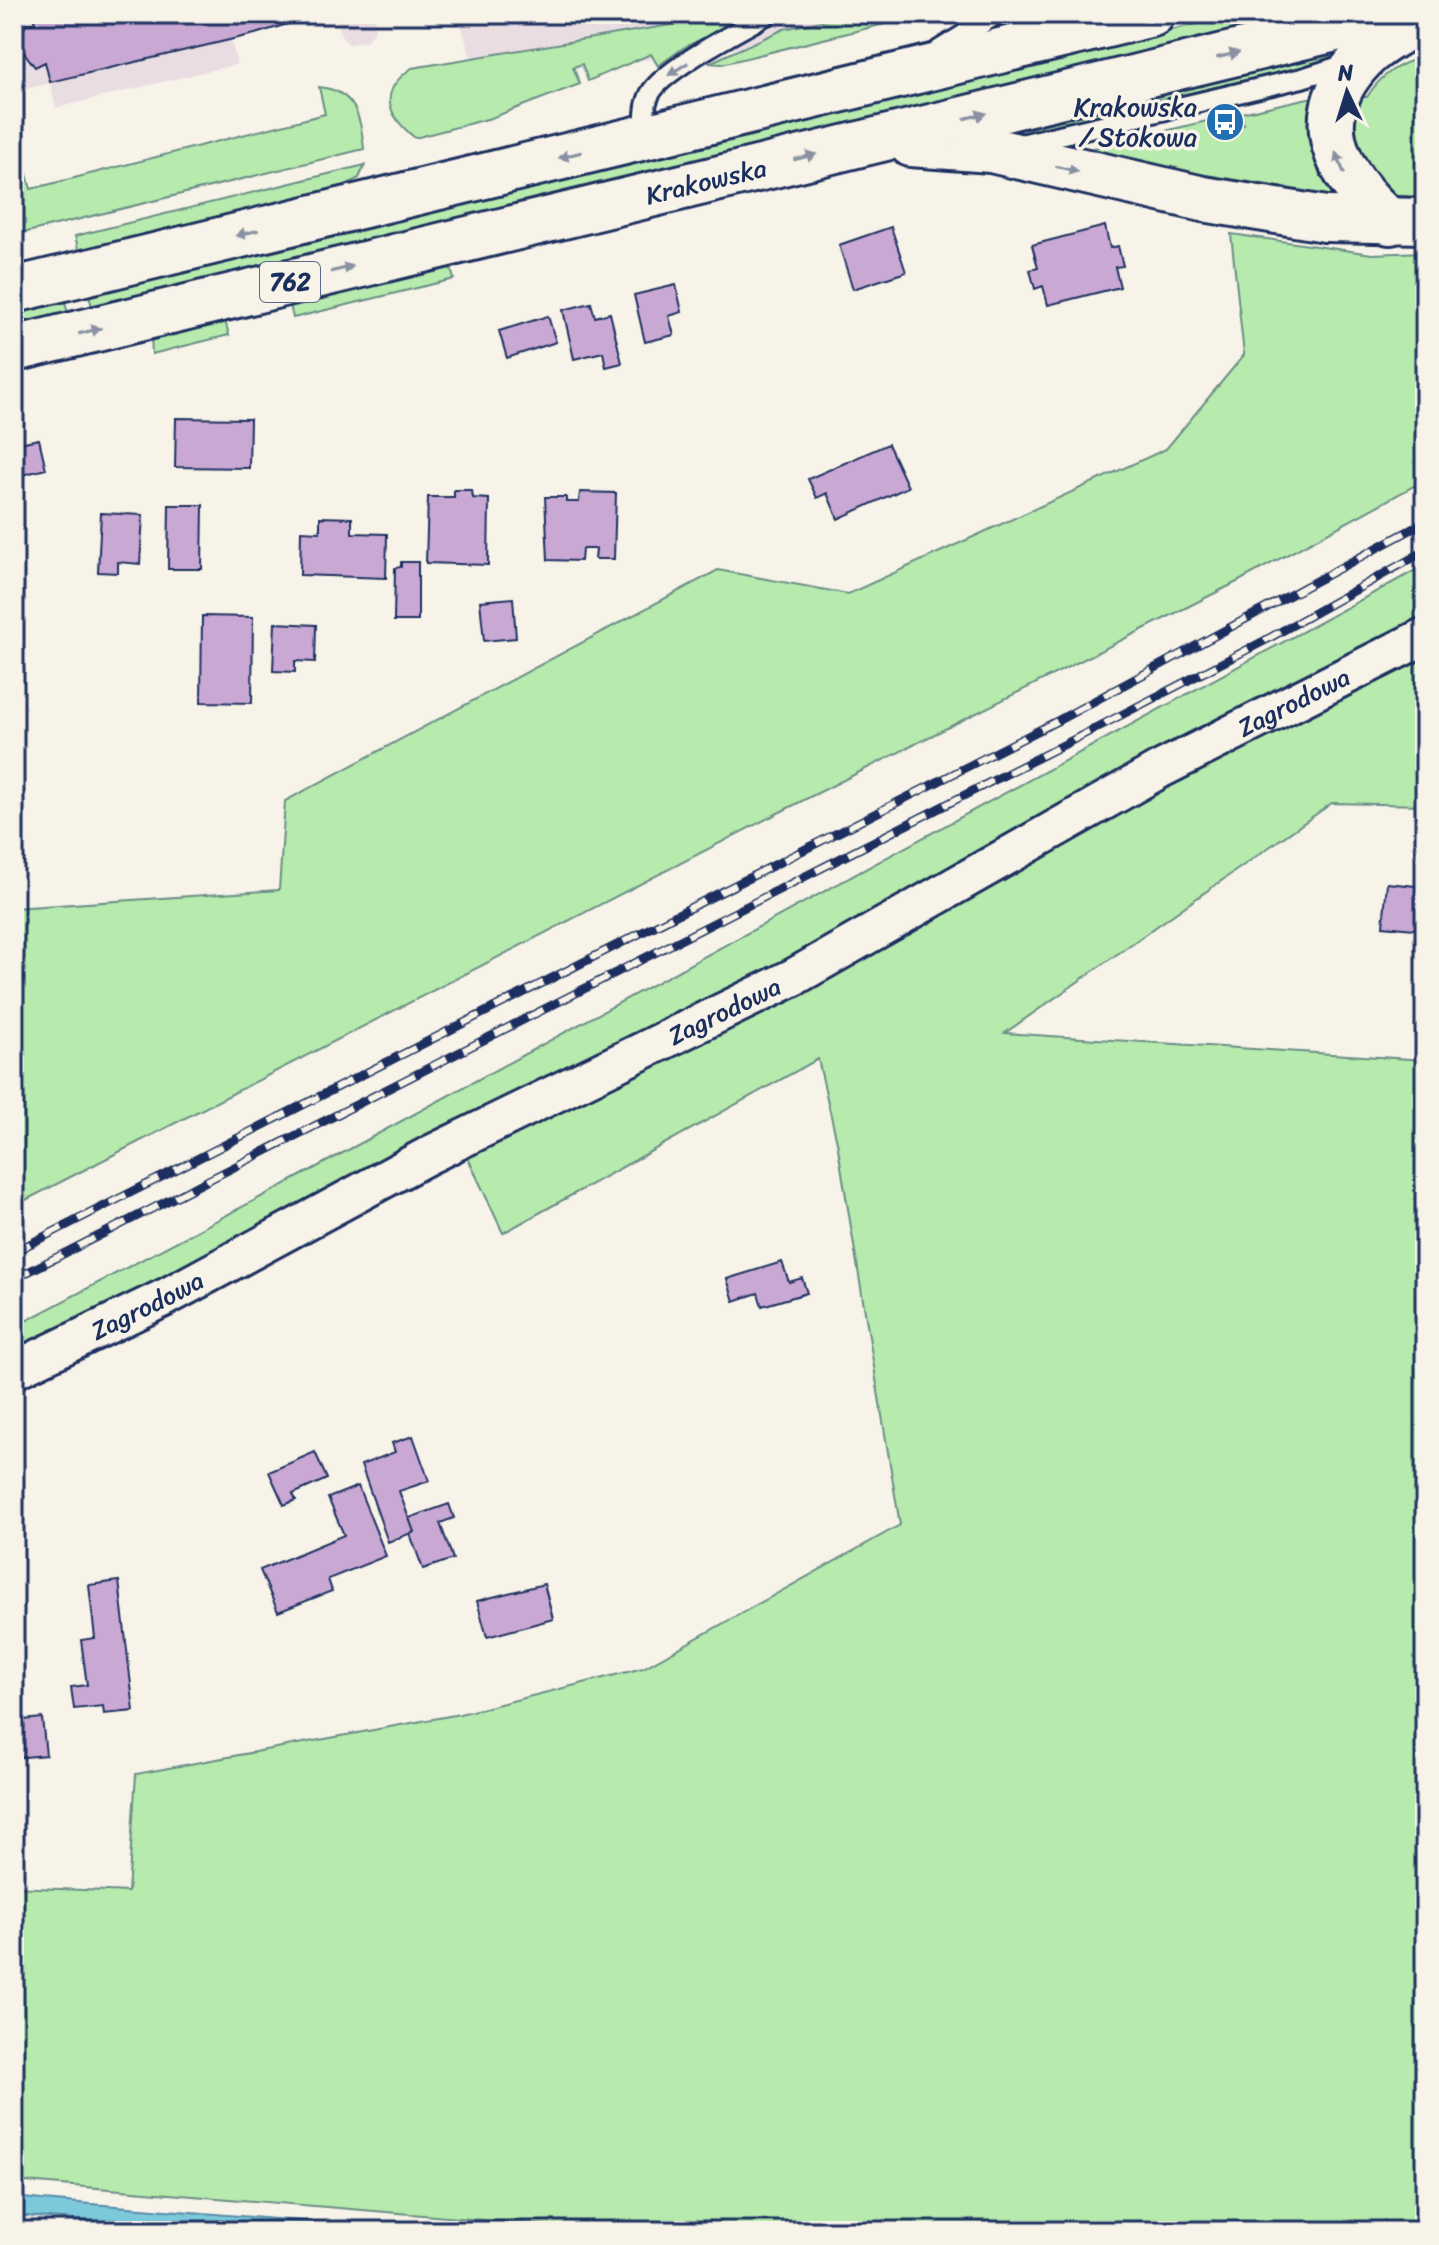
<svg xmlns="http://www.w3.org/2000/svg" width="1439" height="2245" viewBox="0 0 1439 2245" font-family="Sriracha,sans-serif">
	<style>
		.built { fill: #e9dde2 }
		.green { fill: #b7ebad; stroke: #698d86; stroke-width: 2 }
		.water { fill: #7dc9dc; stroke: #568baa; stroke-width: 2 }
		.building { fill: #c9a9d4; stroke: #1b2f5e; stroke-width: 2 }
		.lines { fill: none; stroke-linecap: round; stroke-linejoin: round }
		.lane-casing { stroke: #1b2f5e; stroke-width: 24 }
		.street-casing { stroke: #1b2f5e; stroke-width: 42 }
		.secondary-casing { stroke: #1b2f5e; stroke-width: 50 }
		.primary-casing { stroke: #1b2f5e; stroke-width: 50 }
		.lane { stroke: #f7f3e8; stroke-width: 18 }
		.street { stroke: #f7f3e8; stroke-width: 36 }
		.secondary { stroke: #f7f3e8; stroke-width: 44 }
		.primary { stroke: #f7f3e8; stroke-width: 44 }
		.rail-casing { stroke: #1b2f5e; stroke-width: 9 }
		.rail { stroke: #f7f3e8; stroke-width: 6; stroke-dasharray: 18; stroke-linecap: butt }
		.oneway { fill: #8991a3 }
		.labels { text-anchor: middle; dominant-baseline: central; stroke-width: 7; stroke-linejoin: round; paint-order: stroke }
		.shield { fill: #f7f3e8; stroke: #5d6a87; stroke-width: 2 }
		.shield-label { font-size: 24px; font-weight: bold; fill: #1b2f5e }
		.poi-label { font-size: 26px; fill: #1b2f5e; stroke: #f7f3e8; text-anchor: end }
		.street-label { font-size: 26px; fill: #1b2f5e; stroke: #f7f3e8 }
	</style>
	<rect width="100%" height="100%" fill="#f7f3e8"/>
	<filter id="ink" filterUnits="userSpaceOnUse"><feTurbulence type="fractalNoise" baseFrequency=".0125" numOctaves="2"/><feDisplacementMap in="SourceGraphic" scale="16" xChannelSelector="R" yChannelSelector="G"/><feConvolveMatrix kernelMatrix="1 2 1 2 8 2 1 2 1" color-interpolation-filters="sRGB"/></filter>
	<g filter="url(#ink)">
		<path class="built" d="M14,14H306L294,22L231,40L237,64L56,108L50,83L14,92Z
			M335,14H376L374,32L366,41L349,44L342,38Z
			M458,14H902L781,43L478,81Z"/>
		<path class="green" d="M737,14L734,23L683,48L658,66L651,54L588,81L582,64L573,67L580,84L491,118L415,138C386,114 378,91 412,68Z
			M854,14H925L722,64L709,63L784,29Z
			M1237,14H1303L107,304L92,307L88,292Z
			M1342,47L1345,50C1298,76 1237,83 1186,95C1132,108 1069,133 1013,129Z
			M1425,56V198L1395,195L1369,176L1350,136L1355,97H1367C1382,73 1399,64 1425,56Z
			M319,87C356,91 361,118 364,149L19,234L14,218L16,174L26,171L31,189L325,114Z
			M1322,95L1343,203H1321L1081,151L1207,121L1211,133L1244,125L1241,113Z
			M365,165L359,178L336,190L79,252L75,236Z
			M1231,234L1372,254L1425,252V480L1237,582L786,809L14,1206V908L279,890L285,801L718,570L848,594L1166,449L1244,355Z
			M449,263L454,279L293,318L289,301Z
			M64,298L68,314L14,327V310Z
			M224,317L229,335L152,354L151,336Z
			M1425,565V805L1332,803L1005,1033L1425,1060V2231H615L14,2181V1887L128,1892L136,1774L460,1714L643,1668L900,1525L837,1142L818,1059L503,1233L454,1128L14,1367V1327L282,1186Z"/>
		<path class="water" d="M14,2197L42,2200L424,2231H203L14,2215Z"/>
		<path class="building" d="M32,14H306L294,22L255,34L50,82L45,62L35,67L23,51L22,35L26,23H35Z
			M1240,113L1243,124L1211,132L1209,120Z
			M1105,226L1110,248L1118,246L1123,266L1115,267L1120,287L1048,305L1043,286L1035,289L1030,270L1038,268L1032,245Z
			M891,227L906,272L853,289L839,245Z
			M676,285L682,312L669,316L674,335L645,342L634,295Z
			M591,303L595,317L610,313L622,363L606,367L603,352L574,359L563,310Z
			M548,316L556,342L507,358L499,331Z
			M176,418L250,419L249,468L175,467Z
			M39,439L46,469L14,477V444Z
			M888,444L908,487L838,519L827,493L817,498L808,479Z
			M454,490H472L473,498L489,499L488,565L426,563L428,497H454Z
			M580,492L616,493L614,559H595L596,549H582L581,561L548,560L545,497H566V502H579Z
			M169,505H203L202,569H168Z
			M101,513L143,515L140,564L118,562V573L98,572Z
			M320,517L352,518V533L387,534L386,578L300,575L301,531L320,532Z
			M401,562H418V621H394L395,568L401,567Z
			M513,598L516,638L484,641L480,601Z
			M202,616L253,617L252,703L201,702Z
			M275,623L316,625L315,662L295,661V672L273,671Z
			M1387,883L1425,887V930L1383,926Z
			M782,1262L789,1282L802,1278L807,1293L762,1306L758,1293L734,1301L727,1279Z
			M413,1436L429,1481L399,1491L414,1532L388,1542L361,1465L395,1452L392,1443Z
			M315,1452L327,1479L293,1494L296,1500L284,1505L269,1472Z
			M358,1486L386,1556L328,1579L332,1591L278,1612L260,1570L344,1535L328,1498Z
			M449,1504L454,1518L440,1523L453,1559L423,1569L410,1534L414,1532L409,1518Z
			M119,1581L134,1711L104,1714L103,1706L74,1709L71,1687L87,1685L81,1640L95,1638L89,1585Z
			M544,1584L553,1619L487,1637L477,1601Z
			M42,1718L46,1755L14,1758V1721Z"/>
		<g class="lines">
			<g class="lane-casing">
				<path id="lane" d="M593,14H607
					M939,50L997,14
					M646,137C645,122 643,108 650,94C663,69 741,30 768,14
					M1021,144L1302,78L1346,64"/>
			</g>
			<g class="street-casing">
				<g id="street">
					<path id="s1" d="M14,1370L166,1297L429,1155L794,977L1159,770L1425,636"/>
				</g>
			</g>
			<g class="secondary-casing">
				<path id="secondary" d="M1326,219L1425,221"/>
			</g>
			<g class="primary-casing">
				<g id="primary">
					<path d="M911,144L991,150L1203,199L1326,219"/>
					<path d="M1390,222C1337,175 1304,118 1363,58C1379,42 1401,31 1420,20"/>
					<path d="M14,290L1152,14"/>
					<path id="s2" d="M14,349L1397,14"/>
				</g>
			</g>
			<use href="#lane" class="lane"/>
			<use href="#street" class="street"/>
			<use href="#secondary" class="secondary"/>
			<use href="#primary" class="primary"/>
			<g class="rail-casing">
				<path id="rail" d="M14,1252L1059,720L1425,522
					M14,1279L1071,741L1264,641L1425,551"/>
			</g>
			<use href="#rail" class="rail"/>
		</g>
		<defs><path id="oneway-solid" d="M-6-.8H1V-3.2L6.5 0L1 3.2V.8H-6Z" transform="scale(2)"/></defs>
		<g class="oneway">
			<use href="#oneway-solid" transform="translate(1228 55) rotate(-14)"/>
			<use href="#oneway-solid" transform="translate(678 69) rotate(148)"/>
			<use href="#oneway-solid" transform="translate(975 116) rotate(-14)"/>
			<use href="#oneway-solid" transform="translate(570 155) rotate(166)"/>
			<use href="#oneway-solid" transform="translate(805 157) rotate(-14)"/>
			<use href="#oneway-solid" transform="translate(1340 163) rotate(-113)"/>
			<use href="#oneway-solid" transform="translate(1067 169) rotate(13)"/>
			<use href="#oneway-solid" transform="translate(247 233) rotate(167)"/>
			<use href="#oneway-solid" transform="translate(342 269) rotate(-14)"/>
			<use href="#oneway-solid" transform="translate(90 331) rotate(-14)"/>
		</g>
	</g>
	<defs>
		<g id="bus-disc" transform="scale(2)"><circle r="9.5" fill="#1f6fb2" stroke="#f7f3e8"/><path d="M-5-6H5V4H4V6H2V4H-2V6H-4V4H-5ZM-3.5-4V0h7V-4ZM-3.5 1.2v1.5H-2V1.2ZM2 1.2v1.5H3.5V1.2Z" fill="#fff"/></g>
	</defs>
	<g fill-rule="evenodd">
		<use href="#bus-disc" x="1225" y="122"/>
	</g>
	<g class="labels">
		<rect class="shield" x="260" y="262" width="60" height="40" rx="6"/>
		<g class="shield-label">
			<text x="290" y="282">762</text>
		</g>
		<g class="poi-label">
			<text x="1197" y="107">Krakowska<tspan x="1197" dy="30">/ Stokowa</tspan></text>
		</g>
		<g class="street-label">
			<text stroke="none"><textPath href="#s2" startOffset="712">Krakowska</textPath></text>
			<text stroke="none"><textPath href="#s1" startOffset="1444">Zagrodowa</textPath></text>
			<text stroke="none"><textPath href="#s1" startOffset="796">Zagrodowa</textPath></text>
			<text stroke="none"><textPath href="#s1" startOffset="148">Zagrodowa</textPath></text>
		</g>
	</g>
	<rect width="1439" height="2245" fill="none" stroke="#f7f3e8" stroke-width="48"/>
	<rect x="24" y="24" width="1391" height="2197" fill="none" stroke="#1b2f5e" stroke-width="3" filter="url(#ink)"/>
	<g transform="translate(1347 92) rotate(356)" stroke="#f7f3e8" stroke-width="6" paint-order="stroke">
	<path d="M0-6L14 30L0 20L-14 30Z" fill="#1b2f5e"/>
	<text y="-12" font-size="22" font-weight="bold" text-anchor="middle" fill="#1b2f5e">N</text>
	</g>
</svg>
